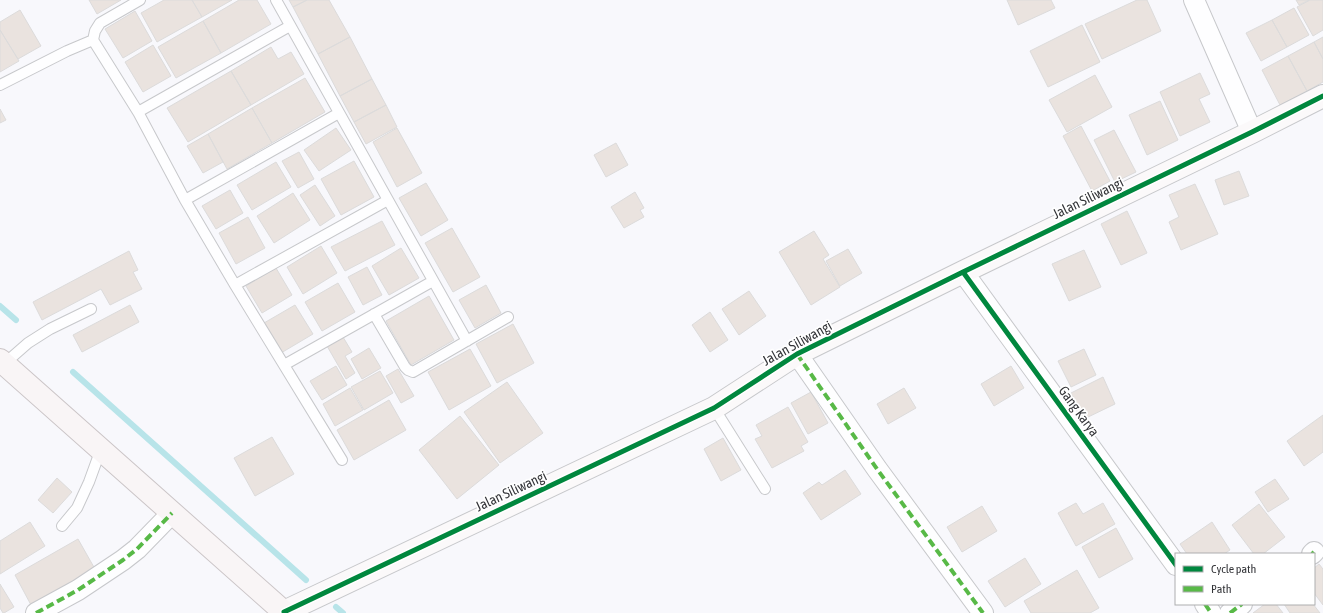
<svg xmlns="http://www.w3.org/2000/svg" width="1323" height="613" viewBox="0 0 1323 613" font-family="'Asap Condensed',sans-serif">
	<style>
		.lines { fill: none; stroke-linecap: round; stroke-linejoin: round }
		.stream { stroke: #b8e4e9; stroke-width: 6 }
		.building { fill: #eae3df; stroke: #dcdbdb }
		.lane-casing { stroke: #c7c8cb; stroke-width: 12 }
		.street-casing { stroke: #c7c8cb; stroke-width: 22 }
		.secondary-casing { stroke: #c7c8cb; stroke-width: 24 }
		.primary-casing { stroke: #cbc5c7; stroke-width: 24 }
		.lane { stroke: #fefeff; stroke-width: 10 }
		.street { stroke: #fefeff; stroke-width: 20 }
		.secondary { stroke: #fbf9fa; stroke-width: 22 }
		.primary { stroke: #f9f5f6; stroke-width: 22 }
		.quiet { stroke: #58b947; stroke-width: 4; stroke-dasharray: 8 4; stroke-linecap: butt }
		.cycleway-casing { stroke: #fff; stroke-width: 8 }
		.cycleway { stroke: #00873e; stroke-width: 5 }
		.labels { text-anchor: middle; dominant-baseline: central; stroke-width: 3.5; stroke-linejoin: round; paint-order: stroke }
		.street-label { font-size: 14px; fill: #333438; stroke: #fff }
	</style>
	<rect width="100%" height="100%" fill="#f8f8fc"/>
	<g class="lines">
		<path class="stream" d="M0,306L16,320
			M73,372L306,580
			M336,607L343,613"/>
	</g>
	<path class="building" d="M89,0H121L97,14Z
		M164,0H192L202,17L157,42L141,13Z
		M192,0H232L202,17Z
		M239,0H257L271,24L221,53L203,21Z
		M289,0H307L293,7Z
		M307,0H329L350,37L318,54L293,7Z
		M1007,0H1051L1055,8L1018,25Z
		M1137,0H1147L1161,31L1102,59L1085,24Z
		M1296,0H1309L1299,5Z
		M1310,0H1323V30L1313,36L1297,7Z
		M1294,8L1309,35L1287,47L1272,20Z
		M20,10L41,46L18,59L0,30V22Z
		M135,11L152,41L123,58L105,29Z
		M1272,20L1287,47L1261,61L1246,33Z
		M203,21L221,53L176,78L158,47Z
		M1082,25L1100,62L1048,87L1030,51Z
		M0,30L19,61L0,72Z
		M350,37L372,79L340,96L318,54Z
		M1323,37V59L1314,42Z
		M1314,42L1323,59V82L1307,91L1288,56Z
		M153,45L171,76L143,92L125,62Z
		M271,47L278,59L291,52L304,74L251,105L231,71Z
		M1288,56L1307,91L1280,105L1262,70Z
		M231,71L251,105L188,142L167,108Z
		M1200,73L1210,94L1199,99L1210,122L1180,136L1160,92Z
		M1095,75L1112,107L1067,132L1049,100Z
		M305,78L325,112L272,143L252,108Z
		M372,79L386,105L354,122L340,96Z
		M1160,101L1178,140L1147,155L1129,115Z
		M386,105L397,127L366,144L354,122Z
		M252,108L272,143L227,169L208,134Z
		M0,109L6,120L0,123Z
		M1081,126L1110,181L1092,191L1063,136Z
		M336,128L351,150L319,171L304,150Z
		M397,128L422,173L397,187L373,142Z
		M1114,130L1136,172L1115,182L1094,140Z
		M208,134L223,162L203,173L187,146Z
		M616,143L628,165L606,177L594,155Z
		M299,152L314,179L298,188L282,161Z
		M354,161L374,197L341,215L321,179Z
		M276,162L291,187L252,210L237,185Z
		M1239,171L1249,196L1224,205L1215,180Z
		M426,183L448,220L421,236L399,198Z
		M1195,184L1218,234L1181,250L1169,222L1179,217L1169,195Z
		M315,185L335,216L320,226L300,195Z
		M230,190L243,213L216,229L202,206Z
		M635,192L644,208L640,210L644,217L624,228L611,207Z
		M293,193L310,220L274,243L257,216Z
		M1127,211L1147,253L1121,265L1101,224Z
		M248,217L265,248L236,264L219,233Z
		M382,221L395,245L345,271L331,247Z
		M452,228L480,277L453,292L425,243Z
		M814,231L829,255L823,259L840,287L811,305L779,252Z
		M321,246L337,273L303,294L287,267Z
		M401,248L419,278L389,295L372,266Z
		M848,249L862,273L840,286L826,261Z
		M1084,250L1101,287L1069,301L1052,264Z
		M129,251L138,270L133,272L142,289L110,305L101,289L42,320L33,302Z
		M367,267L382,295L363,305L348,277Z
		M276,268L292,295L262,313L246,286Z
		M338,283L355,312L322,331L305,302Z
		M486,285L501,313L475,328L459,300Z
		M749,291L766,316L739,335L722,309Z
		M429,296L454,340L411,365L386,321Z
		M130,305L139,322L82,352L73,335Z
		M295,305L313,334L281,353L264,323Z
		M710,312L728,340L710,352L692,325Z
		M513,324L534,363L497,383L476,344Z
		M343,337L352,352L345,356L355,373L346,379L327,346Z
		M369,348L381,368L362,379L351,359Z
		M470,349L491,386L449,410L428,372Z
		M1084,349L1096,375L1071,387L1058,361Z
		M336,366L347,385L322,400L310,381Z
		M1011,366L1024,388L994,406L981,384Z
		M398,369L414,396L401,403L386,376Z
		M380,371L393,393L364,410L351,387Z
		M1103,377L1115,404L1084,419L1071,393Z
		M507,382L543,433L500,463L464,412Z
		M350,388L363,410L335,426L323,404Z
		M904,388L916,408L888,424L877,404Z
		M811,392L828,423L808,434L791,403Z
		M389,400L406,430L354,460L337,430Z
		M788,407L808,442L801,446L804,451L772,468L755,439L762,436L756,425Z
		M1323,415V452L1304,466L1287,441Z
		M460,416L499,465L457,499L419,450Z
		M272,437L294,474L255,496L234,458Z
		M723,438L741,470L721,481L704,449Z
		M845,470L861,494L821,520L803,493L819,482L822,485Z
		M57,478L72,492L53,513L38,500Z
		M1275,479L1289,499L1268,512L1255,492Z
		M1076,503L1083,514L1103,503L1115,524L1076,546L1058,513Z
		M1259,504L1285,537L1263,554H1254L1232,525Z
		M982,506L997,531L962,552L947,527Z
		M30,522L45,546L0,574V541Z
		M1212,522L1230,550L1224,554H1187L1180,544Z
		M1116,528L1133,559L1099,578L1082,547Z
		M78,539L95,569L31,605L15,575Z
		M1025,558L1041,584L1005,607L988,581Z
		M1319,564L1323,569V605L1314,593V568Z
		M1077,570L1099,608L1090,613H1031L1024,601Z
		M0,584L14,607L4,613H3L0,608Z
		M1265,604H1276L1283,613H1253Z
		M1284,604H1313L1320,613H1290Z"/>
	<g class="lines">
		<g class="lane-casing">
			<path id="lane" d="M140,0L100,23L95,31L93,40L138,112L185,200L235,285L342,460
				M276,0L467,341
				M0,85L67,51L93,40
				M138,112L290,26
				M185,200L339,113
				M235,285L388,200
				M374,314L405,367L408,370L413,372L508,317
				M4,364L28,343L50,329L91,309
				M284,365L433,281
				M714,408L765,489
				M62,526L77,508L89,482L101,449"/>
		</g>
		<g class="street-casing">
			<path id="street" d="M1194,0L1252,132
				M963,272L1176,565
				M797,354L877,469L983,613
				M1312,554L1314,552
				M1205,604L1211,613
				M36,613L78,590L123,560L137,549L172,513
				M1230,613L1242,604"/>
		</g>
		<g class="secondary-casing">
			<path id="secondary" d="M284,612L714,408L797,354L963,272L1252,132L1323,96"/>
		</g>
		<g class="primary-casing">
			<path id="primary" d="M0,360L285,613"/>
		</g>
		<use href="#lane" class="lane"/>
		<use href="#street" class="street"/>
		<use href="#secondary" class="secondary"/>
		<use href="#primary" class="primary"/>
		<path class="quiet" d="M797,354L877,469L983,613
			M1312,554L1314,552
			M1205,604L1211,613
			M36,613L78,590L123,560L137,549L172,513
			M1230,613L1242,604"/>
		<g class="cycleway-casing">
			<path id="cycleway" d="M963,272L1176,565
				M284,612L714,408L797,354L963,272L1252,132L1323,96"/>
		</g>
		<use href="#cycleway" class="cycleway"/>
	</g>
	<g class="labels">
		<g class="street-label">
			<text transform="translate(1088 198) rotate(-26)">Jalan Siliwangi</text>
			<text transform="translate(797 343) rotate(-29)">Jalan Siliwangi</text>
			<text transform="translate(1079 411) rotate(54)">Gang Karya</text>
			<text transform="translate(511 491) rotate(-25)">Jalan Siliwangi</text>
		</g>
	</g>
	<rect x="1175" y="553" width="140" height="52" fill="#ffffff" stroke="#adaeaf"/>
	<rect x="1183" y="566" width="20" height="6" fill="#00873e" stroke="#adaeaf"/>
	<text x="1211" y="573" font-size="12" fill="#333438">Cycle path</text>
	<rect x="1183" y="586" width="20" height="6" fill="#58b947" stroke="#adaeaf"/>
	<text x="1211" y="593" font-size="12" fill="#333438">Path</text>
</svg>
